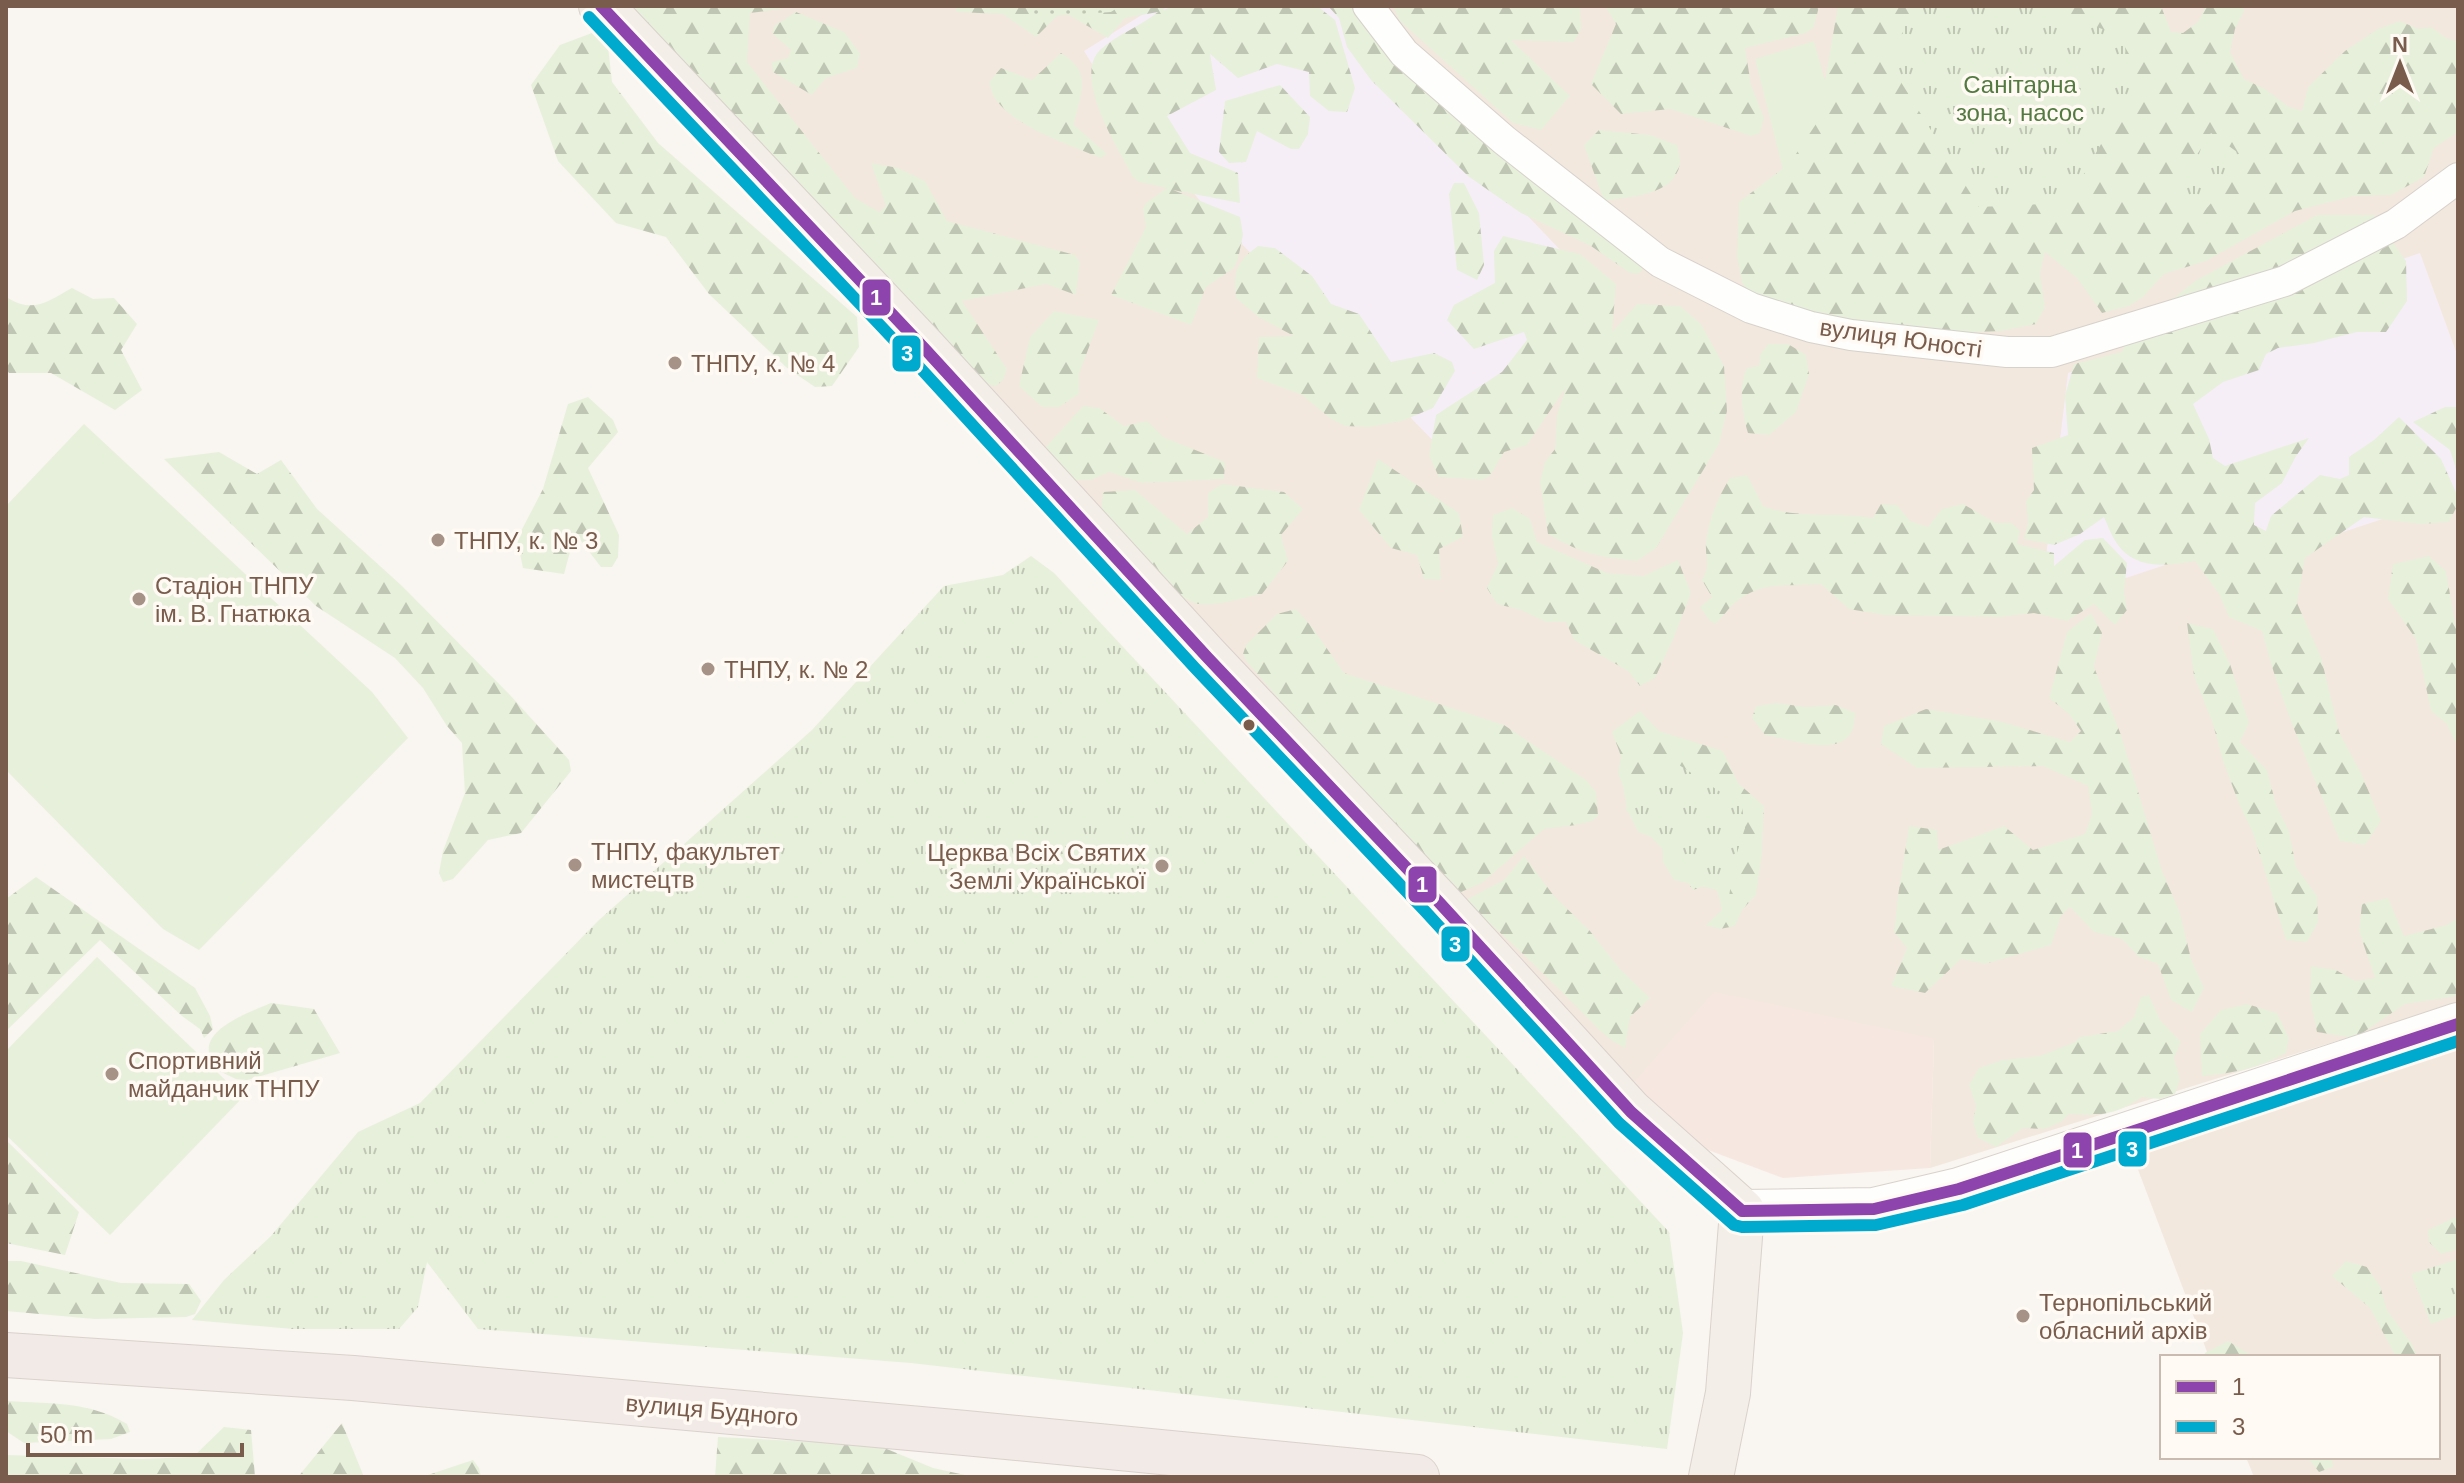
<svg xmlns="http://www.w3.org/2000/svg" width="2464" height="1483" viewBox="0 0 2464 1483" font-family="Helvetica,sans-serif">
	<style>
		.residential { fill: #f2e8de }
		.commercial { fill: #f6e8e1 }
		.education { fill: #f6eef6 }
		.grass { fill: #e7f0db }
		.forest { fill: url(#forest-firs) }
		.park { fill: url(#park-tufts) }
		.garden { fill: url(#garden-dots) }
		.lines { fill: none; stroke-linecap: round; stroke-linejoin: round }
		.street-casing { stroke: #d7d1cb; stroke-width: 32 }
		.secondary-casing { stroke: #d9d2cb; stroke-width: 44 }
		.primary-casing { stroke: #dad1cc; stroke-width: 46 }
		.highway-casing { stroke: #dad1cc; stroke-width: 46 }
		.street { stroke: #fefefd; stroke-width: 30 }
		.secondary { stroke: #fefefd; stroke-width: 42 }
		.primary { stroke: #f3eee8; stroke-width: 44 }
		.highway { stroke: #f2eae7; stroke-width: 44 }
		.bus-1-casing { stroke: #fffaf3; stroke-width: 18 }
		.bus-2-casing { stroke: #fffaf3; stroke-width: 18 }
		.bus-1 { stroke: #8e44ad; stroke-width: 12 }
		.bus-2 { stroke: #00a9ce; stroke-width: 12 }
		.poi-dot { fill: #a69286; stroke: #fffaf3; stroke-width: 3 }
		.bus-dot { fill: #7a5c4d; stroke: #fffaf3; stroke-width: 3 }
		.labels { text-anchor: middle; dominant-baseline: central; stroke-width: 7; stroke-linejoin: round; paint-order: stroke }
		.park-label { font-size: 24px; fill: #537a41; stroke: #fffaf3 }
		.street-label { font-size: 24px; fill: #7a5c4d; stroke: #fffaf3 }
		.poi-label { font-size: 24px; fill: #7a5c4d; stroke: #fffaf3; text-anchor: start }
		.line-badge { stroke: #fffaf3; stroke-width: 3 }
		.badge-label { font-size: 22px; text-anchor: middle; font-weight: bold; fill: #fff }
	</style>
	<defs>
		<pattern id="forest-firs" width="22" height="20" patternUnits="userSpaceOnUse" patternTransform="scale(2)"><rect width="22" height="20" fill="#e7f0db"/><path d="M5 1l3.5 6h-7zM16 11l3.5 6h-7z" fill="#c0c6b4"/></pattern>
		<pattern id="park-tufts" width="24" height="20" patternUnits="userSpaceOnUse" patternTransform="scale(2)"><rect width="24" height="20" fill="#e7f0db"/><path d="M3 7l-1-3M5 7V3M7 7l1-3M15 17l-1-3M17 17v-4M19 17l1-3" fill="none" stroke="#c0c6b4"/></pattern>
		<pattern id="garden-dots" width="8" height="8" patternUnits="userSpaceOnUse" patternTransform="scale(2)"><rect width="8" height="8" fill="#e7f0db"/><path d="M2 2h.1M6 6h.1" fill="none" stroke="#c0c6b4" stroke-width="1.8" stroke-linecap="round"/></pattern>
	</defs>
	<rect width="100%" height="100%" fill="#f9f5f0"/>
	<path class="residential" d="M620,6H2458V1003L1930,1168L1934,1040L1630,1087Z
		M2458,1043V1477H2254L2246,1457H2438V1357H2209L2131,1151Z"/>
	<path class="commercial" d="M1714,992L1934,1039L1930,1168L1783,1178L1700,1147L1630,1087Z"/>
	<path class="education" d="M1156,6H1341L1441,125L1609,301L1447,455L1201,202L1102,80L1084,51Z
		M2420,253L2458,357V494L2207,577L2198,554L2111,583L2043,582L2068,373Z"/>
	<path class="grass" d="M1814,41L1852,179L1789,194L1755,59Z
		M84,424L372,692L408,738L199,950L163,929L6,770V506Z
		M97,957L243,1097L110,1235L6,1135V1051Z"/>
	<path class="forest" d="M611,6H781V9L750,13L747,62L855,198L879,212L886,206L871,163L898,168L925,181L947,221L1075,255L1080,262L1076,295L1046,284L962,301L1007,369L1003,380L996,386L985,384Z
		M957,6H1167L1163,10L1174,6H1317L1335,20L1355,88L1347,112L1329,111L1310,96L1309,72L1277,64L1238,78L1210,54L1216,90L1167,116L1190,153L1238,173L1240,203L1173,190L1240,217L1243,235L1238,259L1234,268L1206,287L1191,325L1111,295L1146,227L1143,209L1146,203L1167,188L1139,182L1133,177C1119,150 1072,78 1100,50C1116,35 1141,26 1158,12L1125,18L1108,38L1067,14H1059L1036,37L1003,14L956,12Z
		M1328,6H1361L1642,259L1644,268L1638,274L1630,273L1591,246L1521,213L1468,176L1371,80L1347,47L1339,18Z
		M1393,6H1580L1581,29L1574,42L1511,40L1570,96L1541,130L1513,123L1400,21Z
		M1605,6H1819L1814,27L1806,33L1745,48L1751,85L1764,118L1760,133L1751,136L1670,109L1621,114L1591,84L1616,24Z
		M1838,6H2161L2171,32L2183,33L2198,22L2206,6H2243L2244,11L2235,29L2230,52L2244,79L2265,89L2289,107L2302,111L2308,87L2345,51L2378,29L2400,21L2418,29L2431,27L2446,38L2458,42V132L2434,148L2424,177L2391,195L2354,196L2295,211L2206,261L2164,274L2143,297L2129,306L2102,313L2077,278L2045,252L2040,274L2045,307L2036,324L2001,331L1927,334L1761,307L1742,283L1737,256L1739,202L1790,163L1818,121Z
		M796,12L844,32L860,53L857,68L826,78L812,95L773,72L772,62L788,58L791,50L773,34L774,26Z
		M592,33L607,38L612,82L658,143L857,317L859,347L832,386L815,387L786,367L709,294L666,237L616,223L558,161L531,85L560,45Z
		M1061,53C1094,73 1080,93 1074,125L1107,154L1101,158C1069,145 1017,128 996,100C992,95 991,88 989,82L1001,68L1032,80Z
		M1280,85L1310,117L1308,134L1299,149H1291L1257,131L1246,162L1229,163L1219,152L1225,101Z
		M1599,130L1650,135L1677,145C1678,151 1681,158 1680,164C1674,196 1629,197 1604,201L1584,145Z
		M1454,183H1464L1479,213L1484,265L1477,280L1457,270L1449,194Z
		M2317,215H2374L2406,261L2407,301L2386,332H2357L2314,343L2278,348L2266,354L2259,370L2223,382L2193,404L2209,439L2213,458L2225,466L2309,438L2296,456L2282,483L2255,503L2254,525L2266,531L2271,516L2320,475L2340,479L2349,475V457L2374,440L2399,417L2441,459L2458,497V504L2449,522L2420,524L2364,517L2305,558L2297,603L2321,657L2339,732L2361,773L2381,821L2365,845L2340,841C2312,772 2280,703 2262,631L2229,617L2219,594L2195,561C2169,566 2136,570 2118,545C2112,537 2108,526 2104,517L2080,534L2054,545L2024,539L2028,522L2026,501L2034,490L2032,448L2068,435L2065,396L2074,364L2122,352L2134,317L2174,298L2195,281Z
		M1503,236L1580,254L1616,284L1612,332L1637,304L1680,306L1701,324L1724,366L1727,411L1719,444L1656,548L1637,561C1599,557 1581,554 1548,534L1540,482L1545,462L1555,449L1557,415L1566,387L1527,445L1504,452L1490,476L1483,480L1439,477L1429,456L1436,415L1502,372L1527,340L1524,332L1474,349L1447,320L1454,305L1495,283L1494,251Z
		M1258,246L1275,248L1312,276L1331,304L1359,314L1391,362L1434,353L1452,362L1455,371L1433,408L1402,421L1369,427L1345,426L1331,419L1302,395L1257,378L1259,337L1294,336L1260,318L1236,298C1233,271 1236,262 1258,246Z
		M72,288L93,299L114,298L137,324L121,350L142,390L115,410L51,373H9L6,369V297C33,314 47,302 72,288Z
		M1054,311L1099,320L1079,374V394L1059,407H1042L1019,386L1030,337Z
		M1768,344H1788L1806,355L1809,374L1796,412L1769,435L1748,433C1742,414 1738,386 1747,368L1759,366L1760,355Z
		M588,397L613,420L618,432L588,468L619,535L618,557L612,567H601L575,533L564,574L523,568L517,539L543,489L568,404Z
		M1083,406L1099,408L1124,426L1147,421L1163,437L1225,462L1224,479L1142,483L1109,472L1091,480H1058L1044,449Z
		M2445,407H2458V475L2450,450L2413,422Z
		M219,452L257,474L281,460L317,509L402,586L509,694L569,760L571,771L521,833L488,840L453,879L443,882L439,873L443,851L465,793L462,743L447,726L423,688L395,658L316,606L164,459Z
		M1378,459L1459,513L1463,537L1439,549L1441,580L1424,579L1417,555L1391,548L1359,510Z
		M1747,475L1763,506C1799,520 1836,511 1873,518L1881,504L1897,505L1910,521L1928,527L1942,509L1963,504L1996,523H2012L2020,531L2017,544L2054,553V566L2085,540L2103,538L2127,563L2124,591L2127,610L2115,625L2094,604L2067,621L2034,613L2000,617L1884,615L1849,609L1821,584C1790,587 1764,580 1737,601C1729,607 1723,617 1715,624L1709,620L1700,607L1712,597L1702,580C1711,563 1705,560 1706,543C1708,520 1718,497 1730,478Z
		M1222,484L1284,492L1303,509L1281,535L1288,561L1262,594C1246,597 1215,607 1199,604C1171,599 1119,540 1101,516L1103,492L1135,490L1187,534L1208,517V493Z
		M1512,508L1530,519L1537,542L1607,573L1643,576L1678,560L1691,593L1674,637L1655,678L1640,686L1628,671L1574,640L1566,622H1546L1521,610L1497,604L1487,588L1498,564L1492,537L1493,515Z
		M2429,556L2446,571L2458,641V747L2446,723L2431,711L2416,639L2388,599L2393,564Z
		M1296,609L1312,627L1344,673L1504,725L1586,780L1596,792L1598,816L1592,821L1576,825L1544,829L1482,883L1461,892L1436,881L1247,662L1243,654L1246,645L1277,614Z
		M2091,613L2102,633L2094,667L2121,735L2162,871L2180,913L2191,959L2204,988L2192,1012L2171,1000L2158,964L2139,957L2122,939L2094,932L2070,907L2061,916L2051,945L1985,964L1961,959L1925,993L1891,986L1907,948L1894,932L1898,896L1909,826L1937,830L1938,850L2004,826L2033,850L2085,834L2092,814L2088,786L2043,766L1917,768L1881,744L1884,726L1926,709L1999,721L2070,742L2081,731L2069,714L2049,698L2067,632Z
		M2187,623L2213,629L2230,664L2249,723L2240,742L2267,770L2276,805L2289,831L2296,867L2317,896L2318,922L2307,942L2286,940L2253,833L2240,806L2223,761L2213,724L2194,676Z
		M1776,703L1806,707L1836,705L1855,713C1856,764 1797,741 1765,735L1752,718L1756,706Z
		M1640,711L1659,731L1723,751L1738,783L1764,806L1762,854L1756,895L1742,910L1735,926L1720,929L1706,925L1722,910L1717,890L1674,880L1663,862L1662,841L1638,832L1627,810L1623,786L1618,773L1621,756L1612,732Z
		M1524,856L1554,896L1590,931L1619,968L1650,998L1630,1017L1625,1048C1601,1036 1592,1021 1573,1003C1538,968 1502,933 1464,901L1504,880Z
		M36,877L195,988L210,1016L213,1029L204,1038L200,1029L182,1016L100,940L6,1031V899Z
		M2388,898L2404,936L2447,925L2458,918V996L2405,1004L2355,1038L2317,1032L2310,999L2311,966L2336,970L2355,981L2375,978L2359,931L2362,904Z
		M2149,995L2160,1020L2181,1042L2174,1058L2180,1079L2175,1094L2160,1099L2142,1097C2116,1115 2100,1116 2069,1114L2061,1122L2044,1129L2023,1128L1996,1147L1978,1138L1973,1122L1976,1106L1969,1085L1979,1068L2002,1060L2040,1056L2075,1042L2080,1037L2118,1031L2134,1017L2141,997Z
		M271,1003L314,1009L340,1053L247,1080L236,1079L217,1070C215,1064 210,1057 209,1052C205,1027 253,1011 271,1003Z
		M2247,1004L2277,1013L2289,1038L2286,1053C2257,1069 2234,1073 2202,1076L2200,1034L2221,1010Z
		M6,1140L79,1212L65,1255L6,1243Z
		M2458,1216V1249L2441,1254L2429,1242L2428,1230Z
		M6,1261H21L121,1283L189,1284L201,1301L195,1314L186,1317L95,1319L6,1311Z
		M2346,1261L2367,1267L2380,1286L2387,1310L2412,1344L2417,1357H2396L2370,1308L2332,1276Z
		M2228,1341L2249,1354V1357H2204L2205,1353Z
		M8,1401C51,1404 89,1401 127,1424L130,1432L111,1439L24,1443L6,1431Z
		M342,1423L364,1477H298Z
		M224,1427L251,1430L255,1477H6V1455L142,1459L193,1457Z
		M718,1437L877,1445L933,1468L974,1477H715Z
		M2307,1457H2332L2333,1467L2319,1472Z
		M473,1460L479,1468L481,1477H422Z"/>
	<path class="park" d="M1914,6H2046L2124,38L2130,94L2067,203L1979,207L1889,63Z
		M2211,133L2248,160L2200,216L2174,190Z
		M1031,556L1054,573L1669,1232L1683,1333L1667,1449L911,1363L478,1329L427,1262L418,1307L399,1329H293L192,1320L224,1280L271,1236L358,1132L420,1103L598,921L812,730L944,586L1003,575Z
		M1676,763L1742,806L1745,828L1734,862L1728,904L1710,884L1693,890L1669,856L1625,809Z
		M2458,1259V1315L2431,1324L2411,1274Z"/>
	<path class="garden" d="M1024,6H1120L1111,12L1037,17Z"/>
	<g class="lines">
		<g class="street-casing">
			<path id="street" d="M1368,6L1404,53L1504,140L1660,262L1751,308L1811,327L1851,335L2007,352H2052L2285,281L2396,224L2458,178"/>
		</g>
		<g class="secondary-casing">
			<path id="secondary" d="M1742,1211L1874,1209L1959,1189L2458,1024"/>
		</g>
		<g class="primary-casing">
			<path id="primary" d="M601,6L924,348L1207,657L1438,901L1631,1112L1742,1211L1728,1393L1711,1477"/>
		</g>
		<g class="highway-casing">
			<path id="highway" d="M6,1355L353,1378L965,1433L1417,1477"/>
		</g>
		<use href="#street" class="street"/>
		<use href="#secondary" class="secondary"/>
		<use href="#primary" class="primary"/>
		<use href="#highway" class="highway"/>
		<g class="bus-1-casing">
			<path id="bus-1" d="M601,6L924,348L1207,657L1438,901L1631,1112L1742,1211L1874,1209L1959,1189L2458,1024"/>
		</g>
		<g class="bus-2-casing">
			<path id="bus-2" d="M589,17L912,359L1195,668L1426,912L1619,1123L1734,1225L1742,1227L1876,1225L1963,1205L2458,1041"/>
		</g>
		<use href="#bus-1" class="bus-1"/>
		<use href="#bus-2" class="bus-2"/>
	</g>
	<g class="poi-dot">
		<circle cx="675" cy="363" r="8"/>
		<circle cx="438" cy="540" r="8"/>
		<circle cx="139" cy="599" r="8"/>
		<circle cx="708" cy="669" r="8"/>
		<circle cx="575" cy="865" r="8"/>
		<circle cx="1162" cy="866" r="8"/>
		<circle cx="112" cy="1074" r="8"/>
		<circle cx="2023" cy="1316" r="8"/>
	</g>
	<circle class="bus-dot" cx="1249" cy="725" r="7"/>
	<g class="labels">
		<g class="park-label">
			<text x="2020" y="84">Санітарна<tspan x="2020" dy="28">зона, насос</tspan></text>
		</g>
		<g class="street-label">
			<text transform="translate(1901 338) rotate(8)">вулиця Юності</text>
			<text transform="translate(712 1410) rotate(5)">вулиця Будного</text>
		</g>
		<g class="poi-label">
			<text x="691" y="363">ТНПУ, к. № 4</text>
			<text x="454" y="540">ТНПУ, к. № 3</text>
			<text x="155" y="585">Стадіон ТНПУ<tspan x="155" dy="28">ім. В. Гнатюка</tspan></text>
			<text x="724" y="669">ТНПУ, к. № 2</text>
			<text x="591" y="851">ТНПУ, факультет<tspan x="591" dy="28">мистецтв</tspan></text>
			<text x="1146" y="852" text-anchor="end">Церква Всіх Святих<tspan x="1146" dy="28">Землі Української</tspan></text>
			<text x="128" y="1060">Спортивний<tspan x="128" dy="28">майданчик ТНПУ</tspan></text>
			<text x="2039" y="1302">Тернопільський<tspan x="2039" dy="28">обласний архів</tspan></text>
		</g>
	</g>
	<g class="line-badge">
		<rect x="861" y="278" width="31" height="39" rx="8" fill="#8e44ad"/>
		<rect x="891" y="334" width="31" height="39" rx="8" fill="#00a9ce"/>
		<rect x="1407" y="865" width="31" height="39" rx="8" fill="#8e44ad"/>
		<rect x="1440" y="925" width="31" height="38" rx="8" fill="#00a9ce"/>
		<rect x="2117" y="1130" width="31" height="38" rx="8" fill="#00a9ce"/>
		<rect x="2062" y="1131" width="31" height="38" rx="8" fill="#8e44ad"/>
	</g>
	<g class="badge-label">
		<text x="876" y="305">1</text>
		<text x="907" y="361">3</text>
		<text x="1422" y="892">1</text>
		<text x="1455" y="952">3</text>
		<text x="2132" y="1157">3</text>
		<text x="2077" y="1158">1</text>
	</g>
	<rect width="2464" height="1483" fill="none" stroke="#7a5c4d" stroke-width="16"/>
	<rect x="2160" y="1355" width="280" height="104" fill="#fffaf3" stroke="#cabbb1" stroke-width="2"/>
	<rect x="2176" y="1381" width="40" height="12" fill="#8e44ad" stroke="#cabbb1" stroke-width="2"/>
	<text x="2232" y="1395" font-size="24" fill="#7a5c4d">1</text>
	<rect x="2176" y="1421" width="40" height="12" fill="#00a9ce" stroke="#cabbb1" stroke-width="2"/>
	<text x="2232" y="1435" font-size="24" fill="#7a5c4d">3</text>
	<g transform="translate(2400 64)" stroke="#fffaf3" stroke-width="6" paint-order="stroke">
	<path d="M0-6L14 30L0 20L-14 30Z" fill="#7a5c4d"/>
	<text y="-12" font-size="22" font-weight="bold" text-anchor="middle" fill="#7a5c4d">N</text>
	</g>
	<path d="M28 1443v12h214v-12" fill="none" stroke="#7a5c4d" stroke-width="4"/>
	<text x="40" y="1443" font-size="24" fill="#7a5c4d" stroke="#fffaf3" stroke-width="6" paint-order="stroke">50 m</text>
</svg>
